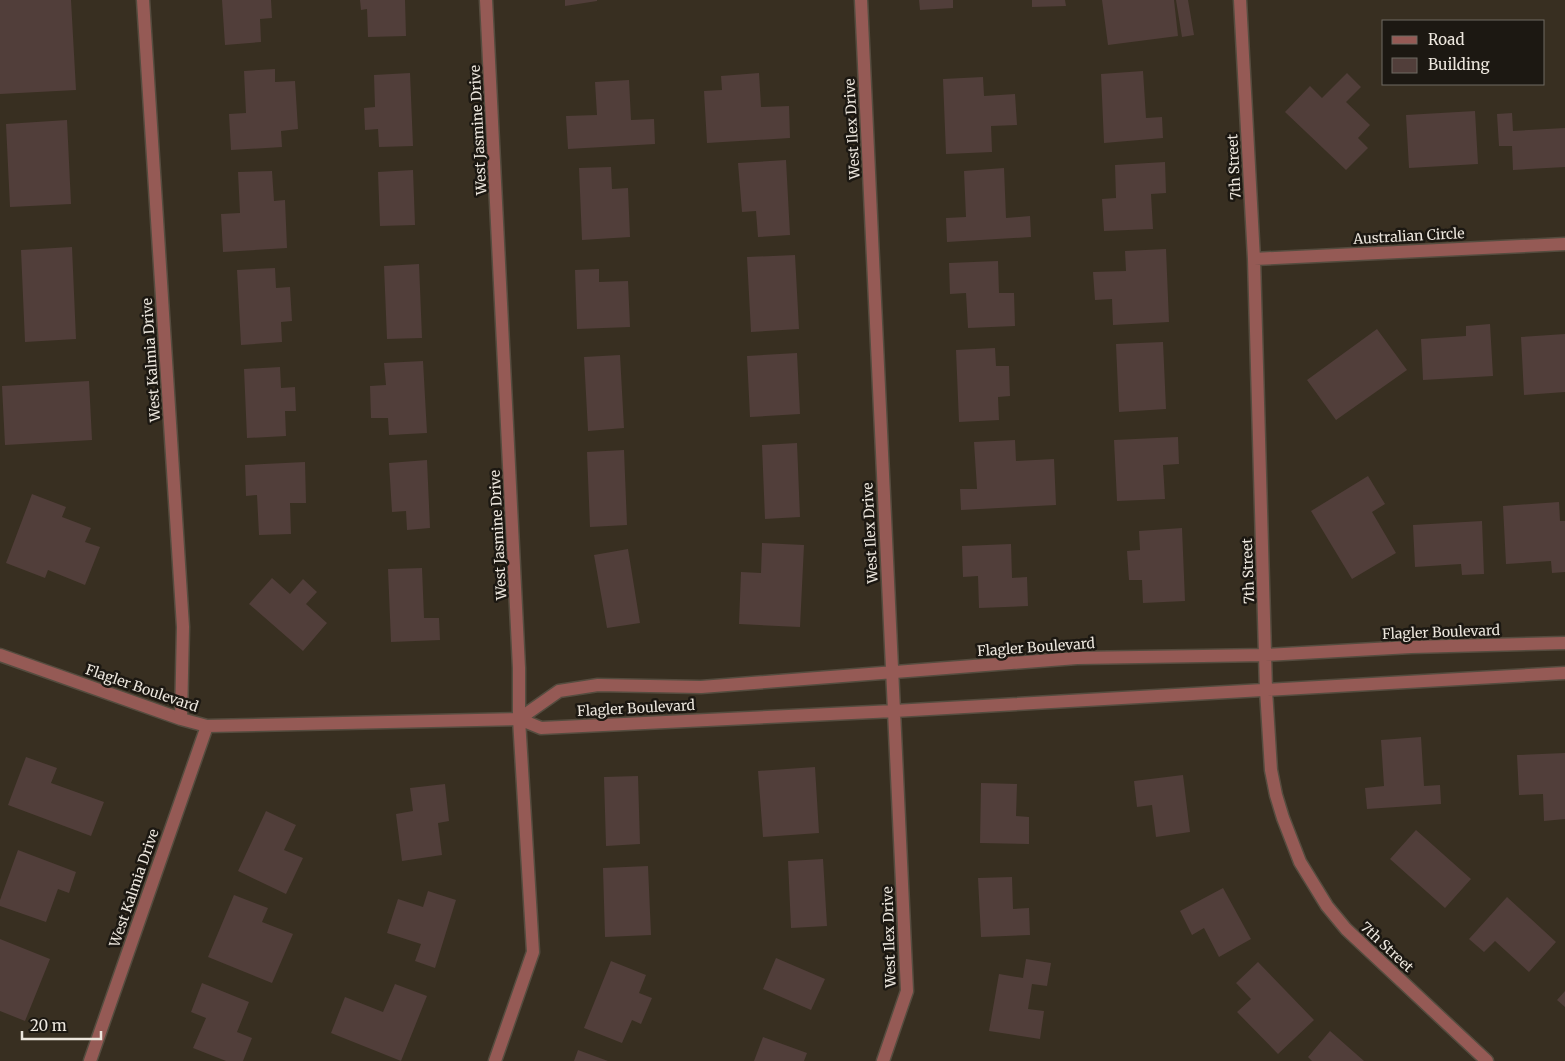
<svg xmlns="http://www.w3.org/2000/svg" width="1565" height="1061" viewBox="0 0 1565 1061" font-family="Merriweather,serif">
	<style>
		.building { fill: #513e3a }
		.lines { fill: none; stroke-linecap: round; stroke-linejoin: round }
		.street-casing { stroke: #554c3f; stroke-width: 15 }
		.street { stroke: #955a55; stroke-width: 12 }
		.labels { text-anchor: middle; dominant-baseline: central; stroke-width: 5; stroke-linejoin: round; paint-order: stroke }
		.street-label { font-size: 14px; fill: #ece6dd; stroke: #1c1812 }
	</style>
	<rect width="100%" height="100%" fill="#382f21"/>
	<path class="building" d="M0,0H71L76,90L0,94Z
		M222,0H271L272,18L260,19L261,42L225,45Z
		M360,0H405L406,36L368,37L367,9L361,10Z
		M565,0H597V1L565,6Z
		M919,0H953V8L920,10Z
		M1032,0H1065L1066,6L1032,7Z
		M1102,0H1174L1178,36L1108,45Z
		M1176,0H1188L1194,35L1182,37Z
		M275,69V82L295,81L298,129L281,131L282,147L231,150L229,114L246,113L244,71Z
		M1143,71L1146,118L1162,117L1163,138L1104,143L1101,74Z
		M410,73L413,146L379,147L378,129L365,130L364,108L375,107L374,75Z
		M759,73L761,107L789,106L790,138L707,143L704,91L722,90L721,76Z
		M1347,73L1361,87L1346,102L1370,125L1358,138L1368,148L1346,170L1285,112L1310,86L1322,98Z
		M983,77L984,96L1015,94L1017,125L991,126L992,152L946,154L943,79Z
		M629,80L631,120L654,119L655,144L568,149L566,116L597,115L595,82Z
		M1475,111L1478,164L1409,168L1406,115Z
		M1512,113L1513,131L1565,128V167L1513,170L1512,146H1499L1497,114Z
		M67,120L71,204L10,207L6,124Z
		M786,160L790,235L758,237L756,211L742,212L738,163Z
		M1165,162L1166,193L1151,194L1153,229L1104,231L1102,199L1116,198L1115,165Z
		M611,167L612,189L628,188L630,237L582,240L579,168Z
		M1004,168L1006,218L1030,216L1031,237L947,242L946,218L966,217L964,171Z
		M413,170L415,225L380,226L378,172Z
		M272,171L274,201L285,200L287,248L223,252L221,214L240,213L238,172Z
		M72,247L76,339L25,342L21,250Z
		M1166,249L1169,322L1113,325L1112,299L1095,300L1093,272L1126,271L1125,251Z
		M795,255L799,329L751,332L747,257Z
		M998,261L999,293H1014L1015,326L968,328L966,293L950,294L949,263Z
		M419,264L422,338L387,339L384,266Z
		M275,268L276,288L290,287L292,321L281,322L282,342L241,345L237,270Z
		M599,269V282L628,281L630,327L577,329L575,270Z
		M1490,324L1493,376L1423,380L1421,339L1466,336V326Z
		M1377,329L1407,370L1336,420L1307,380Z
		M1565,334V392L1524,395L1521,337Z
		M1163,342L1166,409L1119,412L1116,344Z
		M995,348L996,366H1009L1010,396L998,397L999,420L959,422L956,350Z
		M797,353L800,414L750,417L747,356Z
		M620,355L624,428L588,431L584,357Z
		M423,361L427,433L389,435L388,418H371L370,386L386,385L384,363Z
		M280,367L281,388L295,387L296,411H285L286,436L247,438L244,369Z
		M89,381L92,440L5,445L2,386Z
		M1178,437L1179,464L1163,465L1165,499L1117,501L1114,440Z
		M1015,440L1016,461L1054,459L1056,505L961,510L960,489H977L974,442Z
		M797,443L800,517L765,519L762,445Z
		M624,450L627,525L590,527L587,452Z
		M427,460L430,528L407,530L406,511L392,512L389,463Z
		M305,462L306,503H290L291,534L259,535L257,495L246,496L245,465Z
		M1368,476L1385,504L1372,512L1396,553L1352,579L1311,511Z
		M32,494L66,507L62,517L91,528L85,542L100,547L85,585L48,570L45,578L6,563Z
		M1559,502L1560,521H1565V572L1552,573L1551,561L1506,564L1503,506Z
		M1482,521L1484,574L1462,575L1461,564L1415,567L1413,525Z
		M1182,528L1185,601L1143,603L1142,580H1129L1127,551L1140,550L1139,531Z
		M762,543L804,545L800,627L739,624L741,572L761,573Z
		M1011,544L1012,578L1027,577L1028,606L979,608L978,576L963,577L962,546Z
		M628,549L640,623L607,628L594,555Z
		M422,568L424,618H439L440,640L391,642L388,569Z
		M272,578L290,594L303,579L317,592L306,604L327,623L303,651L249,604Z
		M1421,737L1424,786L1440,785L1441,804L1367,809L1365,788L1384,786L1381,740Z
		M1565,753V819L1544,821L1543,794L1519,795L1517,755Z
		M26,757L57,768L51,783L104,802L91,836L8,805Z
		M815,767L819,833L763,837L758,771Z
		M1183,775L1190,832L1156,837L1152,805L1137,807L1134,781Z
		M638,776L640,844L606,846L604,777Z
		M981,783L1017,784L1016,816L1029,817V844L980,843Z
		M445,784L449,821L438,823L442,855L402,861L396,814L413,811L410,788Z
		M266,811L296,825L284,850L303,858L286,894L238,871Z
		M1416,830L1471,879L1445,908L1390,859Z
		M18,850L76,872L69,893L58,889L46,922L0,906V900Z
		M823,859L827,926L791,928L788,861Z
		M648,866L651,935L605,937L603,868Z
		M1012,877L1013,909L1029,908L1030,935L981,937L978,878Z
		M1223,888L1251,939L1219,957L1204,928L1192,935L1180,911Z
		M428,891L456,900L435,968L415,961L421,944L387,933L398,899L423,907Z
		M234,895L268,908L262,922L293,934L272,983L208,957Z
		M1507,897L1556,942L1529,972L1495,941L1484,952L1469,939Z
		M0,939L50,959L25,1021L0,1011Z
		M776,958L825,979L811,1010L763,989Z
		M1026,959L1051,963L1047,986L1032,984L1028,1009L1044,1011L1040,1039L989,1031L999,974L1023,978Z
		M611,961L646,975L639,993L652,998L641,1024L632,1020L622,1043L584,1028Z
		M1258,962L1314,1020L1278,1054L1237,1012L1251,999L1236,983Z
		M202,983L249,1002L237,1032L252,1038L243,1061H226L193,1048L206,1018L191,1012Z
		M395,984L427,996L401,1061L331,1033L345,997L383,1012Z
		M1565,991V1007L1557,1000Z
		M1330,1031L1364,1061H1312L1308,1057Z
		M763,1037L807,1053L804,1061H754Z
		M578,1050L608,1061H574Z"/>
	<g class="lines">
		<g class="street-casing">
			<path id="street" d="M143,0L183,627L181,719
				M486,0L519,668V719L533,952L495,1061
				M861,0L907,991L883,1061
				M1240,0L1254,259L1266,690L1271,770L1276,795L1283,818L1300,862L1327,906L1346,929L1487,1061
				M1254,259L1565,244
				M0,655L181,719L207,726L519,719L541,728L894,711L1565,673
				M519,719L559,691L598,685L701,687L1077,658L1265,655L1411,647L1565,643
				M90,1061L207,726"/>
		</g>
		<use href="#street" class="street"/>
	</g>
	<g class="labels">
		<g class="street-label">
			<text transform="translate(852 129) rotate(-93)">West Ilex Drive</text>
			<text transform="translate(478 130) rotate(-93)">West Jasmine Drive</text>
			<text transform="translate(1234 167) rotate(-93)">7th Street</text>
			<text transform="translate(1409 236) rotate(-3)">Australian Circle</text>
			<text transform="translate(151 360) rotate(-94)">West Kalmia Drive</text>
			<text transform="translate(870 533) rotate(-93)">West Ilex Drive</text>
			<text transform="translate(498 535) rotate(-93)">West Jasmine Drive</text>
			<text transform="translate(1248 571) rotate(-92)">7th Street</text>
			<text transform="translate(1441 632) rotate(-2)">Flagler Boulevard</text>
			<text transform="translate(1036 647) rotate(-4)">Flagler Boulevard</text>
			<text transform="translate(142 688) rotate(19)">Flagler Boulevard</text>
			<text transform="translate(636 708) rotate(-3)">Flagler Boulevard</text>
			<text transform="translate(134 888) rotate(-71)">West Kalmia Drive</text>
			<text transform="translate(889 937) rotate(-92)">West Ilex Drive</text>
			<text transform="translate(1387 947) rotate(43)">7th Street</text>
		</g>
	</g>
	<rect x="1382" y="20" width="162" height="65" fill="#1c1812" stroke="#6f6a63"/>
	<rect x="1392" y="36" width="25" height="8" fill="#955a55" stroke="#6f6a63"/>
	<text x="1428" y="45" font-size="15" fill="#ece6dd">Road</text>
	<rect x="1392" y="58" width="25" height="15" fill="#513e3a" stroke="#6f6a63"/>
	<text x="1428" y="70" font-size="15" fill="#ece6dd">Building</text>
	<path d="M22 1031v8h79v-8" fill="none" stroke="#ece6dd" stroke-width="2.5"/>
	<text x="30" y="1031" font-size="15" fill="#ece6dd" stroke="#1c1812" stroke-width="4" paint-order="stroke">20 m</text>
</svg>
